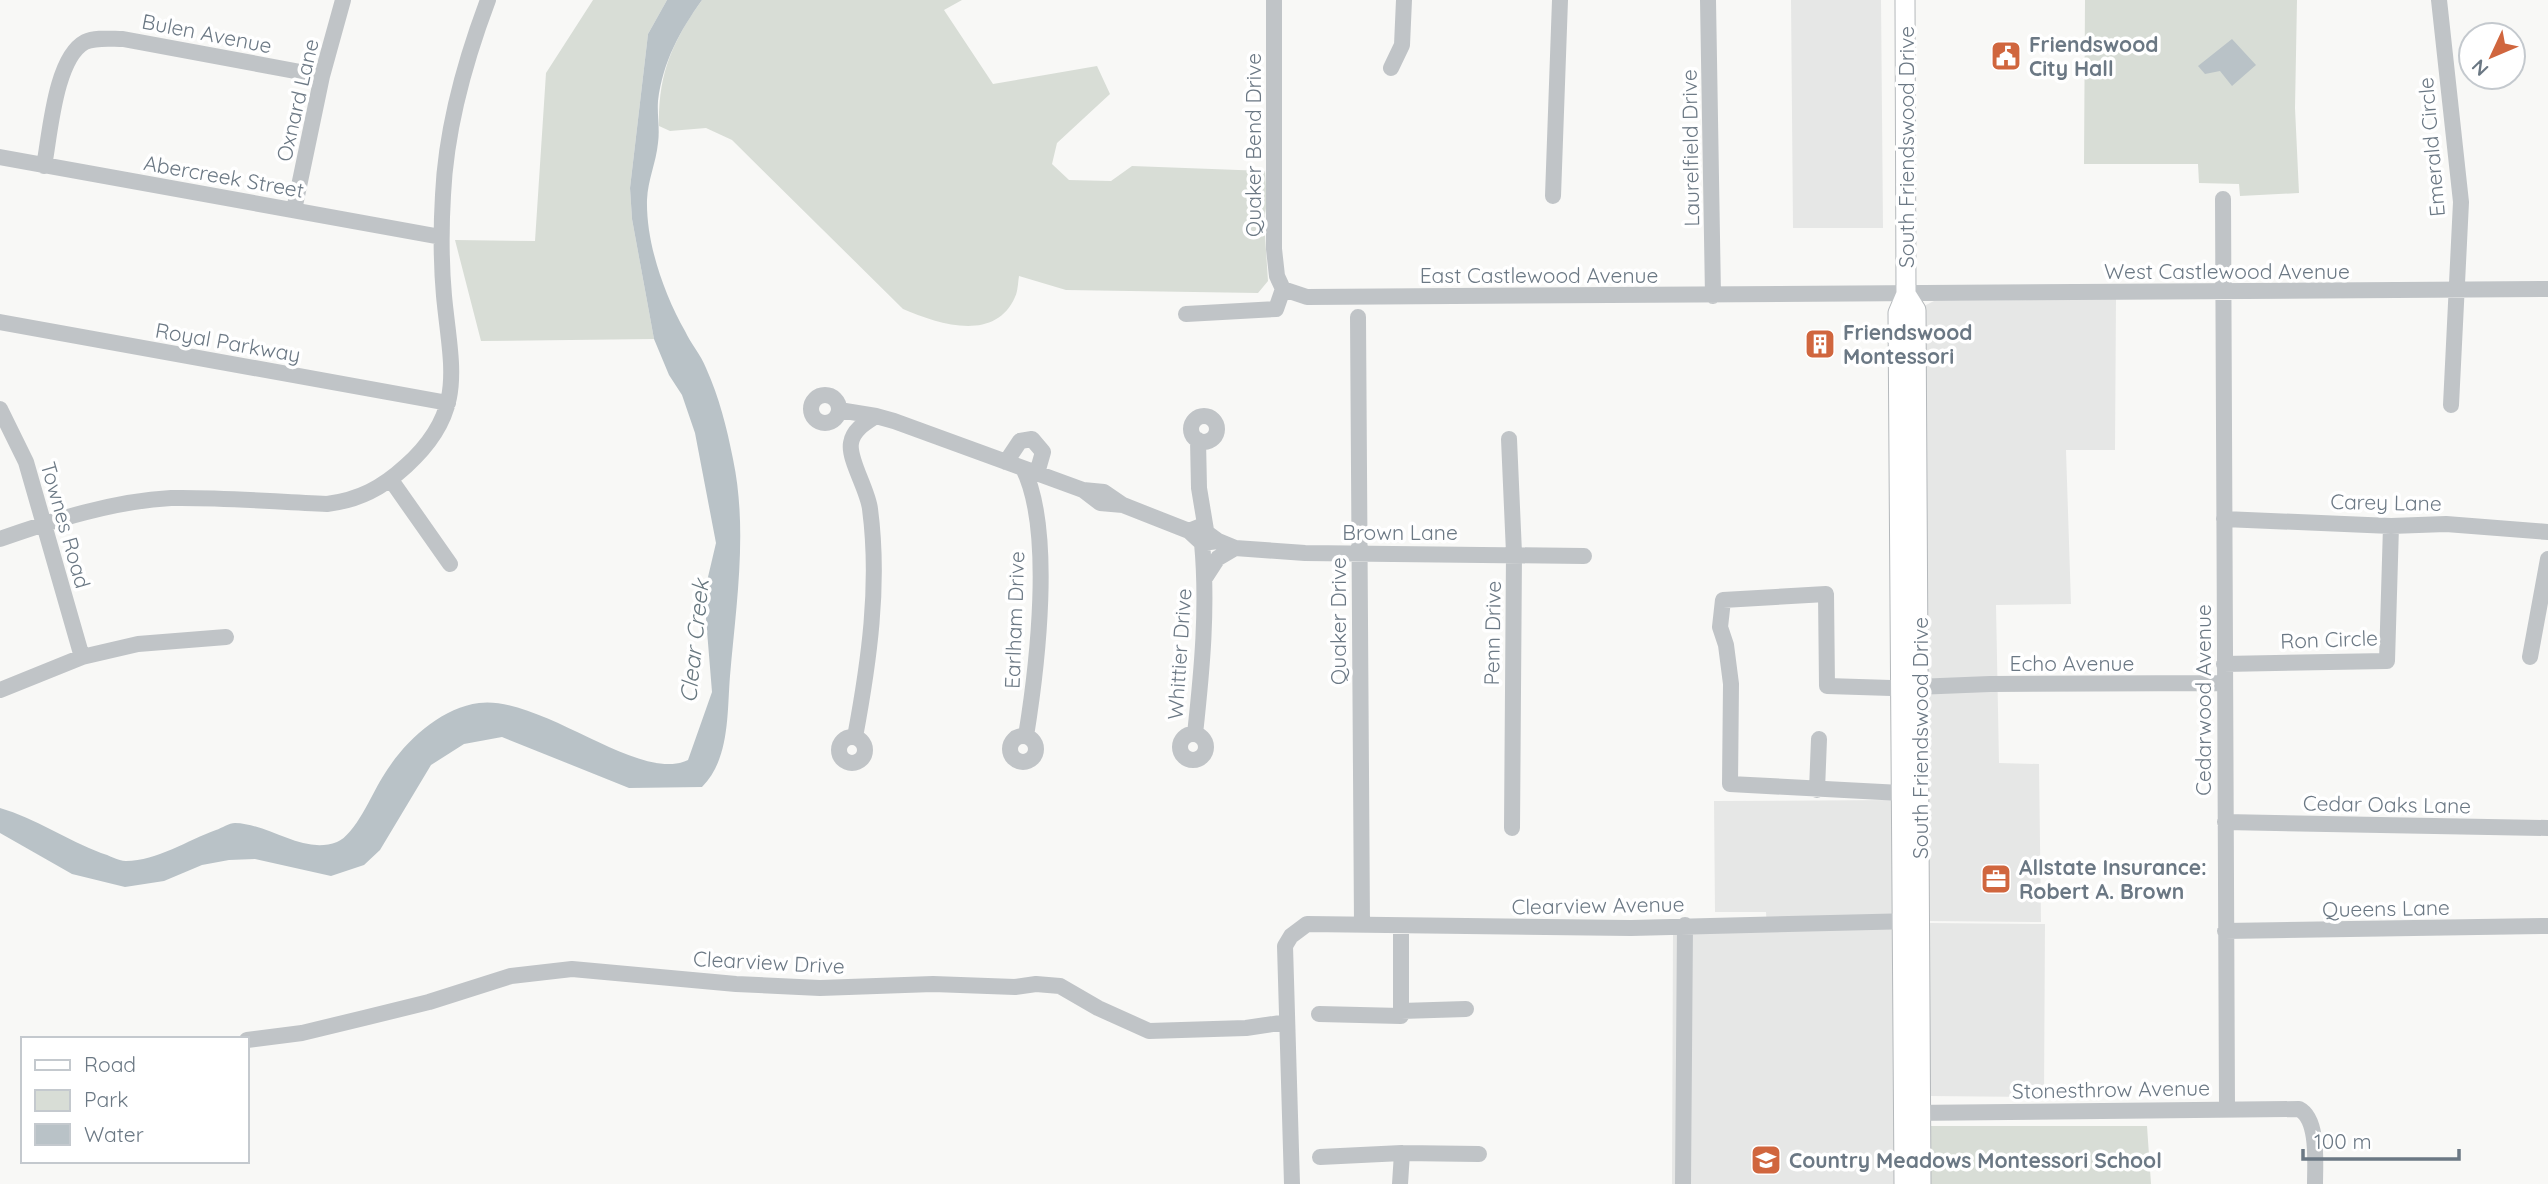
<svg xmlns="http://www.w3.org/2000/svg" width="2548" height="1184" viewBox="0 0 2548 1184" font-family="Quicksand,sans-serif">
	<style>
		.built { fill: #e6e7e6 }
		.green { fill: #d8ddd6 }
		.water { fill: #b9c2c7 }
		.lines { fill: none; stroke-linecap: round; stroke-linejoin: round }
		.major-casing { stroke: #b4b8bb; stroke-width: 21 }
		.minor { stroke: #c0c4c7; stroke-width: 16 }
		.major { stroke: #fff; stroke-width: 19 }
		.labels { text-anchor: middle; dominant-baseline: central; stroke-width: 7; stroke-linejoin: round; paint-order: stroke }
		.street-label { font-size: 21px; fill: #6b7884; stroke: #fff }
		.poi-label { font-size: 21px; font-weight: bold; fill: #6b7884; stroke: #fff; text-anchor: start }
		.water-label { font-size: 23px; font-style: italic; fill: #67777f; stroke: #fff }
	</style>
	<rect width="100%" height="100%" fill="#f8f8f6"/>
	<path class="built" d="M1791,0H1881L1883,228H1793Z
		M2116,299L2115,450H2066L2071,604L1996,605L1999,763L2039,764L2041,922L1930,921L1926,846L1922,307L1934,301Z
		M1896,800L1898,1184H1672L1673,931L1767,930L1766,912H1715L1714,801Z
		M1930,923L2045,924L2044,1097L1929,1096Z"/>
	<path class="green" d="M593,0H667L648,34L630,188L632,219L654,339L481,341L455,240L535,241L546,73Z
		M702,0H962L944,10L993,84L1097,66L1110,94L1057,143L1052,164L1069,180L1111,181L1132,166L1265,171L1267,202L1264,220L1268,281L1258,293L1066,290L1019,276C1018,282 1018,291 1015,297C995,343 938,324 903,309L732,140L706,128L670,131L659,126C658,74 672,42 702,0Z
		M2085,0H2297L2295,108L2299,193L2240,196L2239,184L2199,183L2198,164H2084Z
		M1926,1126H2147L2151,1184H1927Z"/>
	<path class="water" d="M667,0H702C680,31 663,61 658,101C657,115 660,129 658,143C656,163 648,179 647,200C646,243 664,294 685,331C691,344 701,355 706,368C719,397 727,428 733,459C748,530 736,606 730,676C727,713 730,759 702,787L629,788L502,737L464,744L431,765L380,850L364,865L331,876L255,859L229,860L202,865L164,881L125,887L72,874L0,833V808C35,818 67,840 101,853C109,855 118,861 126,861C157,861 188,840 216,830C222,828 229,823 235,823C270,824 303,855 337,842C355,835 372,794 382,778C402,744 439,708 479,703C541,695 640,784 688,760L712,692L704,594L716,543L695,433L682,395L669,375L654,339L632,219L630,188L648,34Z
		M2232,39L2256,65L2232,86L2220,71L2205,74L2198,66Z"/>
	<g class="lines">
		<g class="major-casing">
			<path id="major" d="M1906,294L1916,310L1921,1184
				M1904,1184L1898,313L1906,294L1905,0"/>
		</g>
		<path class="minor" d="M1274,0V249L1277,276L1283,289
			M1708,0L1713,296
			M2439,0L2461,202L2451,405
			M1391,68L1402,45L1404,0
			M0,157L441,237
			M44,166C50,135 55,58 85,42C96,37 111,39 123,39L322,76
			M1553,196L1560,0
			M2223,199L2227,1108
			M294,210L322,76L343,0
			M1283,289L1307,297L2548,289
			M1186,314L1276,309L1283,289
			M1358,317L1362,925
			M0,322L448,403
			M811 409a14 14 0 1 1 28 0a14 14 0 1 1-28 0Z
			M0,409L26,462L82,657
			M839,410L876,416
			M1191 429a13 13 0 1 1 26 0a13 13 0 1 1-26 0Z
			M1509,439L1514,553L1512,828
			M1198,440L1199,488L1206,530
			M1006,462L1020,441L1032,439L1043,452L1037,473
			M1023,468C1054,530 1037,668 1026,736
			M391,480L450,564
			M1083,490L1100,503L1123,505
			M2224,519L2391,526L2446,524L2548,532
			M0,539C54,520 114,501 171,498C223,497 275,502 327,504C359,500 382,488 406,466C467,411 451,368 444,296C441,262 441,229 443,195C446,130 465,61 488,0
			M1218,541L1235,548L1305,553L1584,556
			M1205,578L1218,558L1235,548
			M2530,657L2548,559
			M2224,664L2387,661L2391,526
			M0,690L82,657L138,644L226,637
			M1180 747a13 13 0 1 1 26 0a13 13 0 1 1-26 0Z
			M1195,734C1202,670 1208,607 1202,543
			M1010 749a13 13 0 1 1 26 0a13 13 0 1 1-26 0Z
			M855,737C869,662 880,585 870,509C868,490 848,459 851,443C853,430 865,423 876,416L894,421L1083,490L1104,492L1123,505L1189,531L1202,543L1218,541L1199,527L1189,531
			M839 750a13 13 0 1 1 26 0a13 13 0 1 1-26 0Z
			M1817,790L1819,739
			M1901,793L1730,784L1731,684L1726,645L1720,627L1723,600L1826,594L1827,686L1891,688L1990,684L2224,683
			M2225,822L2548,828
			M2225,931L2548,926
			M1401,1011L1466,1009
			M1319,1014L1401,1016V926
			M247,1040L302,1033L364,1018L429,1002L511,976L572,969L736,984L820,988L933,984L1015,987L1036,984L1060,986L1098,1008L1149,1031L1246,1028L1287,1022
			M1910,1113L2299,1109C2319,1119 2315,1164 2315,1184
			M1320,1157L1402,1153L1479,1154
			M1292,1184L1285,946L1291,936L1307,924L1631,928L1914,921
			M1400,1184L1402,1153
			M1683,1184L1685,925"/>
		<use href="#major" class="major"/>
	</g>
	<defs>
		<g id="civic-square" transform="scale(1.575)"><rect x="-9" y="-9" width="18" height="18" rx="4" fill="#d0663e" stroke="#fff"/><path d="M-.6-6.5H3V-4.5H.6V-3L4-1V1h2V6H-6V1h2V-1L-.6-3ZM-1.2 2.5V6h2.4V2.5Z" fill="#fff"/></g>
		<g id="building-square" transform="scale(1.575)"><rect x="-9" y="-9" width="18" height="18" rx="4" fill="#d0663e" stroke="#fff"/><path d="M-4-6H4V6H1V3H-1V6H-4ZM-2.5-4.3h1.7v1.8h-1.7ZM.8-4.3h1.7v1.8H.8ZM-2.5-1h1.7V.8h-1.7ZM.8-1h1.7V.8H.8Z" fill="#fff"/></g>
		<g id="office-square" transform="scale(1.575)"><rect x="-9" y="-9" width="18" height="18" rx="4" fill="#d0663e" stroke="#fff"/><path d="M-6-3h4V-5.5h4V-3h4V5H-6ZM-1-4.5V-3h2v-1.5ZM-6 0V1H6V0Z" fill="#fff"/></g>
		<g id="school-square" transform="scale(1.575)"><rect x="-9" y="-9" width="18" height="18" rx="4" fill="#d0663e" stroke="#fff"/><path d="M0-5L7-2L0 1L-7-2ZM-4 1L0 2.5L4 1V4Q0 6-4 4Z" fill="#fff"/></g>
	</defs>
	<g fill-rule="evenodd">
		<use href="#civic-square" x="2006" y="56"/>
		<use href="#building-square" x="1820" y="344"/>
		<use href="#office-square" x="1996" y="879"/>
		<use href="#school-square" x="1766" y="1160"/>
	</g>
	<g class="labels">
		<g class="street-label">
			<text transform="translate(207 33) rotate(11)">Bulen Avenue</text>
			<text transform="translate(297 100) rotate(-77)">Oxnard Lane</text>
			<text transform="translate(1253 145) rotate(-90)">Quaker Bend Drive</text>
			<text transform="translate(1906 147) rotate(-90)">South Friendswood Drive</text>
			<text transform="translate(2431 147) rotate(-95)">Emerald Circle</text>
			<text transform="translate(1690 148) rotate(-91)">Laurelfield Drive</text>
			<text transform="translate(224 176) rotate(10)">Abercreek Street</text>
			<text x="2227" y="271">West Castlewood Avenue</text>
			<text x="1539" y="275">East Castlewood Avenue</text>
			<text transform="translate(228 342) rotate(10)">Royal Parkway</text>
			<text transform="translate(2386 502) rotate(1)">Carey Lane</text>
			<text transform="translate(66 525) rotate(74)">Townes Road</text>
			<text x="1400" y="532">Brown Lane</text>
			<text transform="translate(1014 620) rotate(-88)">Earlham Drive</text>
			<text transform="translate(1338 621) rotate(-90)">Quaker Drive</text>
			<text transform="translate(1492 633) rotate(-89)">Penn Drive</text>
			<text transform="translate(2329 639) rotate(-2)">Ron Circle</text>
			<text transform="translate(1179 654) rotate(-86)">Whittier Drive</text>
			<text x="2072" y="663">Echo Avenue</text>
			<text transform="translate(2203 700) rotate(-90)">Cedarwood Avenue</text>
			<text transform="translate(1920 738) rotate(-90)">South Friendswood Drive</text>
			<text transform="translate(2387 804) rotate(1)">Cedar Oaks Lane</text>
			<text transform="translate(1598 905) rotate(-1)">Clearview Avenue</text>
			<text transform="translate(2386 908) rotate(-1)">Queens Lane</text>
			<text transform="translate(769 962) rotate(3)">Clearview Drive</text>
			<text transform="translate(2111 1089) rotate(-1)">Stonesthrow Avenue</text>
		</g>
		<g class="poi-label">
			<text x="2029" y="44">Friendswood<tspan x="2029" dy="24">City Hall</tspan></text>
			<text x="1843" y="332">Friendswood<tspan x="1843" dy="24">Montessori</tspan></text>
			<text x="2019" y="867">Allstate Insurance:<tspan x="2019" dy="24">Robert A. Brown</tspan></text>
			<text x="1789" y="1160">Country Meadows Montessori School</text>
		</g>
		<g class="water-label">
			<text transform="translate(694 641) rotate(-84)">Clear Creek</text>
		</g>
	</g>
	<rect x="21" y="1037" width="228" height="126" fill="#ffffff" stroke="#c4c9ce" stroke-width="2"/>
	<rect x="35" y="1060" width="35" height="10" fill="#ffffff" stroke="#c4c9ce" stroke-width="2"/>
	<text x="84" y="1072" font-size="21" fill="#6b7884">Road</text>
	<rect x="35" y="1090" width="35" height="21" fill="#d8ddd6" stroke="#c4c9ce" stroke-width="2"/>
	<text x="84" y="1107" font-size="21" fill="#6b7884">Park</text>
	<rect x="35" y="1124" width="35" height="21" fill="#b9c2c7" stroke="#c4c9ce" stroke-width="2"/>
	<text x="84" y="1142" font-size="21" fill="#6b7884">Water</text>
	<g transform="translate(2492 56) rotate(226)"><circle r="33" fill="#ffffff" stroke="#c4c9ce" stroke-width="2"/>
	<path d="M0-5L12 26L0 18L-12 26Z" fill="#d0663e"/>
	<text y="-10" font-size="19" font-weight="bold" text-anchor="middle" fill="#6b7884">N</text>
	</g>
	<path d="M2303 1149v10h156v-10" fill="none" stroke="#6b7884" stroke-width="3.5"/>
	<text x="2314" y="1149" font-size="21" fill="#6b7884" stroke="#ffffff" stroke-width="5" paint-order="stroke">100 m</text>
</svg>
